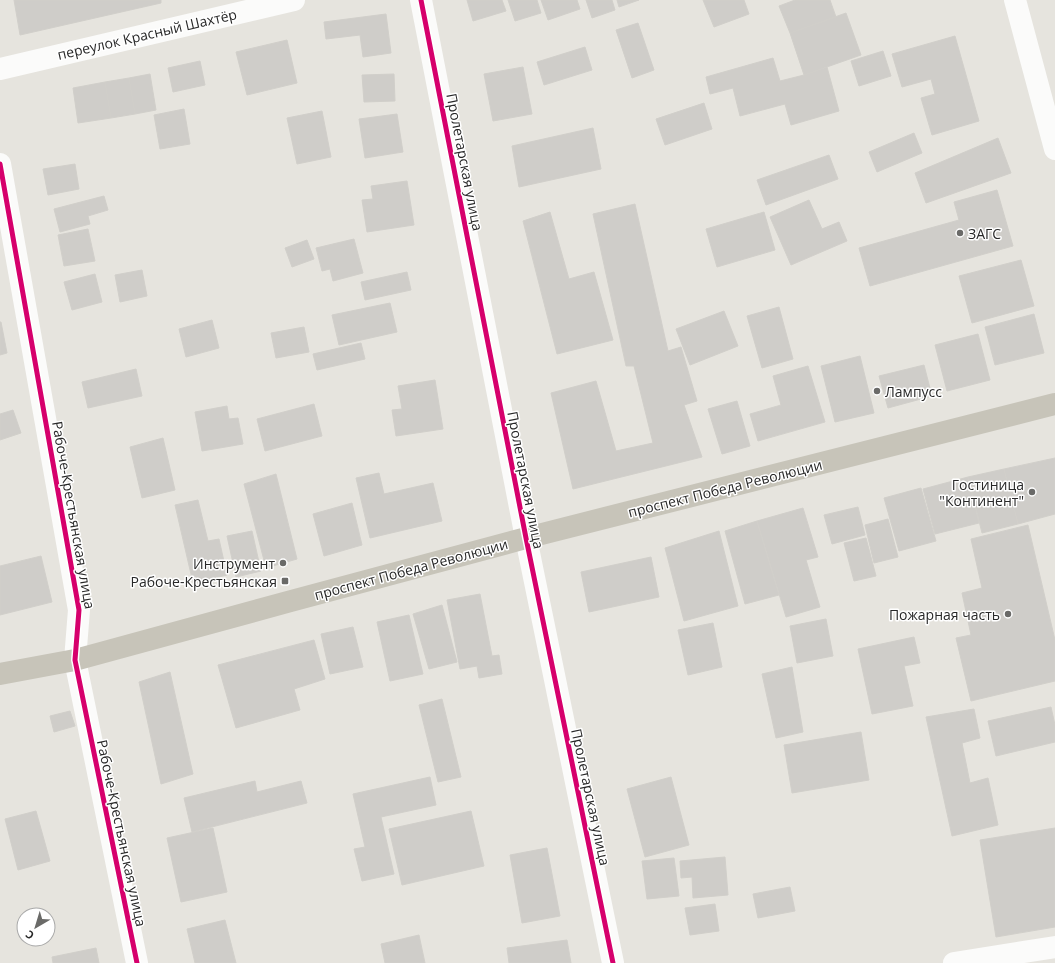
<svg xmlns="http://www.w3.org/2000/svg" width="1055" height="963" viewBox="0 0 1055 963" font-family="'Open Sans',sans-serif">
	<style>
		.building { fill: #cfcdc9; stroke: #d1cfca }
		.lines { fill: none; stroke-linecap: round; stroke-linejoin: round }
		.minor { stroke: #fbfbfa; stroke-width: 22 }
		.secondary { stroke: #fbfbfa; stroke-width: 22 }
		.primary { stroke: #c7c4b9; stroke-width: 22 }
		.cycleway-casing { stroke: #fff; stroke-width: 8 }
		.cycleway { stroke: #d6006c; stroke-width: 5 }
		.poi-dot { fill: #6a6a68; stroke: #fff; stroke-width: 1.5 }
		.labels { text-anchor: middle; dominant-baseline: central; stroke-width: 3; stroke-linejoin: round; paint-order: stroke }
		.street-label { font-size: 14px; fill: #282828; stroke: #fff }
		.poi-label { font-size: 14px; fill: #282828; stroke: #fff; text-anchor: end }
	</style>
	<rect width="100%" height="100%" fill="#e6e4de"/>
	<path class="building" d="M14,0H161V3L20,35Z
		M467,0H502L506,11L473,21Z
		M508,0H537L541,13L515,21Z
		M541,0H577L580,9L548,20Z
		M586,0H612L615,10L592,18Z
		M617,0H639L619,7Z
		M703,0H744L749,14L714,27Z
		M795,0H830L836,17L790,33L779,6Z
		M846,13L861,55L804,75L790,33Z
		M386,14L391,53L363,57L360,35L326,39L324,22Z
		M638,23L654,70L632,78L616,30Z
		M955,36L979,121L932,135L921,98L935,94L931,79L902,87L892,54Z
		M287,40L297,83L247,95L236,52Z
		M585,47L592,70L544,85L537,62Z
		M883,51L891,76L859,86L851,61Z
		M773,58L780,81L804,75L827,67L839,111L791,125L785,104L740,116L733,88L710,94L706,77Z
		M200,61L205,85L173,92L168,68Z
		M523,67L532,114L493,121L484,74Z
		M150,74L156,110L135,114L129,78Z
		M394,74L395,101L364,102L362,75Z
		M129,78L135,114L111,118L105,82Z
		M105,82L111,118L78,123L73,88Z
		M704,103L712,129L665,145L656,119Z
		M184,109L190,144L160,149L154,115Z
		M322,111L331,157L297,164L287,118Z
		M397,114L403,152L365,158L359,119Z
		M593,128L601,169L519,187L512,146Z
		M914,133L922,153L877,172L869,152Z
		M998,138L1011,173L926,203L915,173Z
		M829,155L838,179L766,205L757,180Z
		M75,164L79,189L48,195L43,169Z
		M407,181L414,225L367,232L362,200L373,199L371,186Z
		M997,190L1013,246L870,286L859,248L959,220L954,202Z
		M104,196L108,210L88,216L90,224L60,232L54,209Z
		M809,200L822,229L839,222L847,241L791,265L770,217Z
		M635,204L668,351L681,347L697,401L684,405L702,457L573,489L551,393L596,381L616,451L653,443L634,366H626L593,214Z
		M550,212L569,279L594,272L613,340L557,354L523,221Z
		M764,212L775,250L717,267L706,229Z
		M88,229L95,261L64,266L58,235Z
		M354,239L363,273L333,281L330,269L322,271L316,248Z
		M307,240L314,259L292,267L285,248Z
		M1021,260L1034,306L972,323L959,276Z
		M142,270L147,296L120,302L115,275Z
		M407,272L411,290L365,300L361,282Z
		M95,274L102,302L72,310L64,282Z
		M390,303L397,332L339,345L332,315Z
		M779,307L793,359L762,368L747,316Z
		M724,311L738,346L690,365L676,329Z
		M1034,314L1044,353L995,365L985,327Z
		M212,320L219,348L186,357L179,329Z
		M0,322H1L7,353L0,355Z
		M304,327L309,352L276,358L271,333Z
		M978,334L990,380L947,391L935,345Z
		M361,343L365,359L317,370L313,354Z
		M860,356L874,413L835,422L821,366Z
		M924,365L932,396L888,408L879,376Z
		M808,366L825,422L758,441L750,414L781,405L773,376Z
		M136,369L142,396L88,408L82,382Z
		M435,380L443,429L396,436L392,410L402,409L398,386Z
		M737,401L750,446L722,454L708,409Z
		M314,404L322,436L265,451L257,419Z
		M227,406L229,419L238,418L243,444L202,451L195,412Z
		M13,410L21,433L0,440V414Z
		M163,438L175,490L142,498L130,447Z
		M1055,458V514L1018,524L1004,469Z
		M1004,469L1018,524L982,533L968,477Z
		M379,473L384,494L433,483L442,521L370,538L356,478Z
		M276,474L297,559L266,568L244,484Z
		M968,477L979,523L935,534L923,489Z
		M921,488L936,541L899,551L884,498Z
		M198,500L208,541L219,539L227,575L193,583L175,505Z
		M352,503L362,545L324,556L313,514Z
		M858,507L865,535L832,544L824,515Z
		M803,508L818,557L806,560L820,607L786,617L757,521Z
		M888,519L898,557L874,563L865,525Z
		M757,521L779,595L745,604L725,531Z
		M1028,525L1055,640V681L971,701L956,638L971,635L962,593L982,588L971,539Z
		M252,531L261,571L236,577L227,536Z
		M719,531L738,606L684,621L665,548Z
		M866,538L876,576L854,581L844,543Z
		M41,556L52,602L0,615V566Z
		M651,557L659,597L589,612L581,572Z
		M480,594L492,656L499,655L502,674L479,678L477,666L460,669L447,600Z
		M442,605L457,662L429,669L413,614Z
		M409,615L423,674L390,681L377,622Z
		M826,619L833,656L797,663L790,626Z
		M713,623L722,667L688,675L678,630Z
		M353,627L363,667L330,674L321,634Z
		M914,637L920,663L904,666L913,706L872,714L858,649Z
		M314,640L325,679L294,689L300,710L236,728L218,665Z
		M792,667L803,732L776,738L762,674Z
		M170,672L193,774L161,784L139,682Z
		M442,699L461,777L438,782L419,705Z
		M1051,707L1055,725V742L996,756L988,721Z
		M974,709L980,738L962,743L970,783L988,778L998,825L952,836L926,717Z
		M70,711L75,726L54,732L50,716Z
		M861,732L869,780L792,793L784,745Z
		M430,777L436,805L381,817L394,874L362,881L354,849L365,847L353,794Z
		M671,777L689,845L645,857L627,789Z
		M255,781L257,792L301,781L307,803L192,832L184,798Z
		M36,811L50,861L18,870L5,819Z
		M471,811L484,866L402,885L389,829Z
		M213,828L227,892L181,902L167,838Z
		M1055,828V927L996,937L980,840Z
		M547,848L560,916L522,923L510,855Z
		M725,857L728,895L693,898L692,877L681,878L680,861Z
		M674,858L679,896L647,899L642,861Z
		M790,887L795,911L758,918L753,894Z
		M715,904L719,931L690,935L685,908Z
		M225,920L236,963H195L187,929Z
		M419,935L425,963H385L381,944Z
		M567,940L571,963H509L507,948Z
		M96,948L99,963H53L52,957Z"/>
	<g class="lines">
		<path class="minor" d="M421,0L526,538L613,963
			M0,69L294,0
			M0,164L79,610L75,660L137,963
			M954,963L1055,947"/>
		<path class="secondary" d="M1015,0L1055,149"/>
		<path class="primary" d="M0,674L75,660L291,601L526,538L1055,404"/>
		<g class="cycleway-casing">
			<path id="cycleway" d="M421,0L526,538L613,963
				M0,164L79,610L75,660L137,963"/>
		</g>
		<use href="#cycleway" class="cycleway"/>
	</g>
	<g class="poi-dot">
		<circle cx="960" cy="233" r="4"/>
		<circle cx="877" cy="391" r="4"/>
		<circle cx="1032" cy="492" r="4"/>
		<circle cx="283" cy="563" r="4"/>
		<rect x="281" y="577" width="8" height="8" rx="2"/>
		<circle cx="1008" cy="614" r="4"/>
	</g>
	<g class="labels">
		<g class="street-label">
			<text transform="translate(147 34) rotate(-13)">переулок Красный Шахтёр</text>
			<text transform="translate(465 162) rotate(79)">Пролетарская улица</text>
			<text transform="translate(526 480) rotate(79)">Пролетарская улица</text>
			<text transform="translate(725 488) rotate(-14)">проспект Победа Революции</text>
			<text transform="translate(74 515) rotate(80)">Рабоче-Крестьянская улица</text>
			<text transform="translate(411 569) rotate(-15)">проспект Победа Революции</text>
			<text transform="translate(591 797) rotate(78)">Пролетарская улица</text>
			<text transform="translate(122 833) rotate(78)">Рабоче-Крестьянская улица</text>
		</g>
		<g class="poi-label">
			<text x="968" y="233" text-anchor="start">ЗАГС</text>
			<text x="885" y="391" text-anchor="start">Лампусс</text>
			<text x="1024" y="484">Гостиница<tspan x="1024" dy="16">"Континент"</tspan></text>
			<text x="275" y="563">Инструмент</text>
			<text x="277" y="581">Рабоче-Крестьянская</text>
			<text x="1000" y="614">Пожарная часть</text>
		</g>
	</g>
	<g transform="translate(36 927) rotate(218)"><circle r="19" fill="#ffffff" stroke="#a9a9a9"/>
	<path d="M0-3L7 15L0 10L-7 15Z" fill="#6a6a68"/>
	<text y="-6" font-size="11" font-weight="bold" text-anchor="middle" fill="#282828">С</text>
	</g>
</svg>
